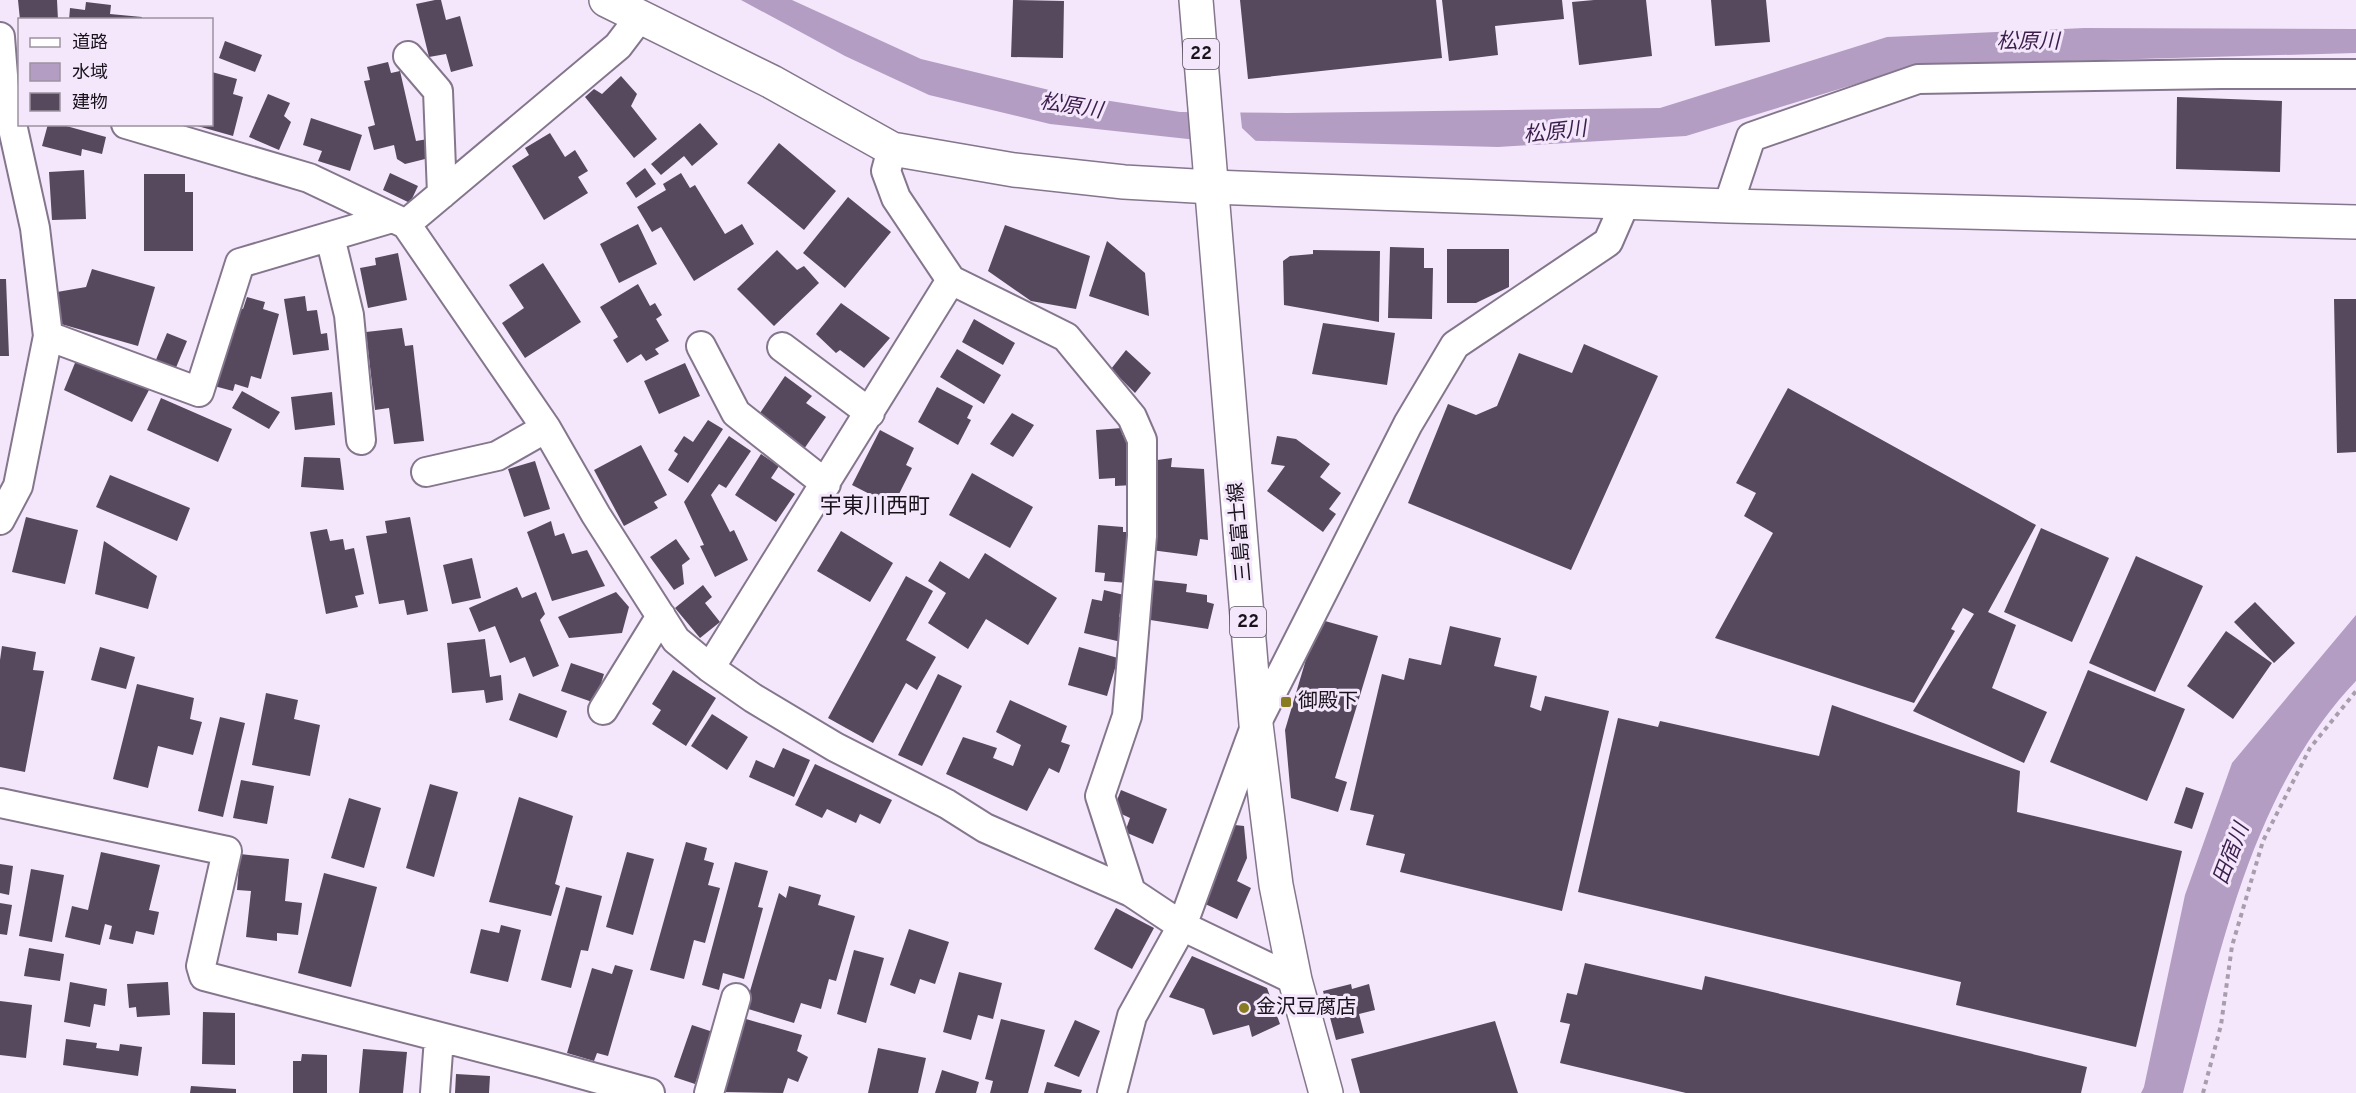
<svg xmlns="http://www.w3.org/2000/svg" width="2356" height="1093" viewBox="0 0 2356 1093" font-family="Overpass,'Noto Sans JP',sans-serif">
	<style>
		.water { fill: #b49dc2 }
		.pier { fill: #f4e7fb }
		.building { fill: #56495e }
		.lines { fill: none; stroke-linecap: round; stroke-linejoin: round }
		.street-casing { stroke: #84768d; stroke-width: 32 }
		.secondary-casing { stroke: #84768d; stroke-width: 36 }
		.primary-casing { stroke: #84768d; stroke-width: 36 }
		.path { stroke: #a79dad; stroke-width: 4; stroke-dasharray: 4.5 4.5; stroke-linecap: butt }
		.street { stroke: #fff; stroke-width: 28 }
		.secondary { stroke: #fff; stroke-width: 33 }
		.primary { stroke: #fff; stroke-width: 33 }
		.poi-dot { fill: #887b21; stroke: #f4e7fb; stroke-width: 2 }
		.labels { text-anchor: middle; dominant-baseline: central; stroke-width: 6; stroke-linejoin: round; paint-order: stroke }
		.shield { fill: #f4e7fb; stroke: #5a525e; stroke-width: 1.5 }
		.shield-label { font-size: 18px; font-weight: bold; fill: #18121b }
		.street-label { font-size: 20px; fill: #18121b; stroke: #f4e7fb }
		.poi-label { font-size: 20px; fill: #18121b; stroke: #f4e7fb; text-anchor: start }
		.water-label { font-size: 21px; font-style: italic; fill: #3c1e4c; stroke: #f4e7fb }
		.quarter-label { font-size: 22px; fill: #18121b; stroke: #f4e7fb }
	</style>
	<rect width="100%" height="100%" fill="#f4e7fb"/>
	<path class="water" d="M741,0H792L921,59L1066,94L1180,112L1287,113L1660,108L1887,37L2084,28L2356,29V53L1918,65L1686,136L1498,147L1188,139L1050,124L929,95L845,56Z
		M2356,615V681C2252,790 2220,952 2183,1093H2141L2144,1087L2185,895L2232,763Z"/>
	<path class="pier" d="M1188,110H1240L1242,128L1259,144L1191,142Z"/>
	<path class="building" d="M18,0H57L58,20H20Z
		M435,0H441L446,20L460,16L473,66L451,72L446,54L429,57L416,4Z
		M1013,0L1064,1L1063,58L1011,57Z
		M1240,0H1436L1442,58L1248,79Z
		M1442,0H1562L1564,19L1495,26L1498,55L1449,61Z
		M1594,0H1646L1652,56L1579,65L1572,2Z
		M1711,0H1766L1770,42L1715,46Z
		M86,2L111,5L110,14L142,17V20H69L70,8L85,10Z
		M225,41L262,55L255,72L219,58Z
		M388,62L391,73L400,71L416,141L428,139L433,157L405,164L397,159L394,145L374,150L368,127L375,125L364,81L370,80L367,67Z
		M212,72L237,79L233,94L243,97L233,136L194,125L212,124Z
		M621,76L637,94L631,106L657,139L634,158L585,97L594,89L602,94Z
		M268,94L290,103L284,116L291,122L279,150L249,137Z
		M2177,97L2282,101L2280,172L2176,169Z
		M311,118L362,135L350,171L318,161L322,151L303,145Z
		M700,123L718,144L692,166L684,156L661,175L651,164Z
		M48,124H59L106,137L102,154L82,149L81,156L42,146Z
		M550,133L565,157L575,150L588,171L578,177L588,193L544,220L512,166L529,155L525,148Z
		M779,143L836,191L804,230L747,183Z
		M645,168L656,184L636,198L626,183Z
		M84,170L86,219L52,220L49,172Z
		M390,173L418,186L410,203L383,190Z
		M681,173L690,188L695,185L725,234L742,224L754,244L694,281L661,227L652,232L637,207L666,190L663,184Z
		M144,174H185V192H193V251H144Z
		M848,197L891,232L845,288L803,253Z
		M638,224L657,264L619,283L600,244Z
		M1005,225L1090,256L1076,309L1031,301L988,271Z
		M1107,241L1145,273L1149,316L1089,296Z
		M1390,247L1424,248V268H1433L1432,319L1388,318Z
		M1447,249H1509V287L1476,303H1447Z
		M777,250L797,270L804,266L819,283L774,326L737,289Z
		M1313,250L1380,251L1379,322L1284,305L1283,261L1290,256L1313,254Z
		M398,253L407,300L368,308L360,268L376,265L375,258Z
		M543,263L581,322L525,358L502,323L524,308L509,285Z
		M92,269L155,287L138,346L61,324L57,292L86,287Z
		M0,279H6L9,356H0Z
		M638,284L650,306L655,303L662,315L656,319L669,341L655,349L659,354L646,361L641,354L627,363L613,340L618,337L600,307Z
		M305,296L307,311L317,310L321,334L327,333L329,350L293,355L284,299Z
		M247,297L265,302L263,309L279,314L261,379L251,376L248,388L235,384L233,391L214,386L236,307L243,309Z
		M2334,299H2356V452L2337,453Z
		M841,303L890,338L864,368L840,350L836,353L816,334Z
		M974,319L1015,343L1003,365L962,342Z
		M1323,323L1395,333L1387,385L1312,374Z
		M402,328L405,346L413,345L424,441L394,444L389,408L375,410L366,332Z
		M167,333L187,341L175,370L155,362Z
		M1584,344L1658,376L1571,570L1408,503L1448,404L1476,415L1497,406L1519,353L1572,373Z
		M957,349L1001,375L984,404L940,377Z
		M1126,350L1151,373L1135,393L1111,369Z
		M77,358L149,390L132,422L64,390Z
		M685,363L700,396L659,414L644,381Z
		M785,376L812,396L806,403L826,417L804,449L758,416Z
		M937,387L973,406L967,418L971,420L958,445L918,422Z
		M1788,388L2036,525L1988,612L2016,625L1992,688L2047,712L2024,763L1913,711L1974,614L1963,608L1951,629L1955,631L1914,703L1715,638L1773,533L1744,516L1756,493L1736,483Z
		M242,391L280,412L269,429L232,408Z
		M332,392L335,425L295,430L291,397Z
		M161,398L232,429L218,462L147,430Z
		M1012,413L1034,425L1013,457L990,444Z
		M708,420L723,429L688,483L668,470L678,454L674,451L684,436L693,442Z
		M1122,428V435H1130L1133,485L1115,486V478L1099,479L1096,430Z
		M880,430L914,448L906,465L912,468L893,506L852,485Z
		M729,436L751,451L726,488L719,484L711,495L730,532L734,530L748,560L715,577L700,546L704,545L684,502Z
		M1277,436L1296,439L1330,464L1320,477L1341,493L1329,509L1336,514L1323,532L1267,491L1285,466L1271,464Z
		M641,445L667,495L654,502L658,508L624,526L594,470Z
		M761,454L779,466L771,478L795,494L776,522L735,495Z
		M304,457L340,458L344,490L301,487Z
		M1172,458L1171,467L1204,469L1208,540L1200,539L1197,556L1151,550L1150,461Z
		M535,461L550,509L524,517L508,469Z
		M972,473L1033,507L1010,548L949,515Z
		M110,475L190,508L177,541L96,507Z
		M26,517L78,530L65,584L12,572Z
		M410,517L428,611L407,615L404,600L379,604L366,536L387,533L385,521Z
		M551,521L555,536L564,533L572,554L587,550L605,586L552,601L527,532Z
		M1098,525L1123,527V532H1131L1127,583L1104,581L1105,573L1095,572Z
		M2041,528L2109,558L2072,642L2004,612Z
		M327,529L330,541L343,539L345,550L354,548L364,594L355,596L358,607L326,614L310,532Z
		M841,531L893,563L870,602L817,571Z
		M676,539L690,559L682,565L684,584L674,590L650,557Z
		M104,541L157,576L148,609L95,594Z
		M985,553L1057,598L1028,645L986,619L968,649L928,623L946,593L928,581L940,561L969,579Z
		M2136,556L2203,586L2155,692L2089,663Z
		M472,558L481,598L452,604L443,565Z
		M906,576L933,591L906,640L936,657L917,690L906,683L873,743L828,718Z
		M1152,580L1187,584L1186,592L1207,595V602L1214,604L1208,629L1144,619Z
		M703,585L712,597L705,603L720,622L700,638L675,608Z
		M517,587L522,598L536,592L545,614L540,620L559,666L533,677L525,657L510,663L495,626L479,632L469,608Z
		M1104,590L1124,595L1119,617L1126,618L1121,642L1084,633L1092,599L1102,601Z
		M616,592L629,607L622,633L569,638L558,617Z
		M2255,602L2295,643L2274,663L2234,622Z
		M1318,619L1378,636L1335,778L1347,782L1338,812L1291,798L1285,730Z
		M1450,626L1501,638L1494,666L1537,676L1530,707L1541,711L1545,696L1609,711L1562,911L1400,872L1405,854L1366,845L1374,815L1350,810L1382,674L1404,680L1409,658L1441,665Z
		M2226,631L2272,663L2233,719L2187,686Z
		M485,639L490,677L501,675L503,700L486,703L484,690L452,693L447,643Z
		M2,646L36,652L33,670L44,671L25,772L0,767V660Z
		M100,647L135,657L126,689L91,680Z
		M1079,647L1118,658L1107,696L1068,685Z
		M571,663L604,674L595,703L561,691Z
		M673,670L716,698L686,746L652,724L661,710L652,704Z
		M2088,670L2185,709L2147,801L2050,762Z
		M938,674L962,686L922,766L898,755Z
		M137,684L194,698L190,719L202,722L193,755L158,746L148,788L113,779Z
		M266,693L298,700L294,719L320,725L310,776L252,765Z
		M519,693L567,711L557,738L509,720Z
		M1010,700L1067,726L1061,742L1070,745L1059,773L1049,768L1027,811L946,774L963,737L997,748L993,758L1013,766L1021,745L996,732Z
		M1832,705L2020,771L2017,812L2182,851L2136,1047L1956,1005L1961,982L1578,892L1618,718L1658,727L1660,721L1819,756Z
		M712,714L748,737L727,770L691,746Z
		M220,717L245,723L223,817L198,811Z
		M783,748L810,760L794,797L749,777L756,760L774,768Z
		M815,764L892,800L880,824L860,814L856,823L827,809L822,818L795,805Z
		M241,780L274,786L267,824L233,818Z
		M430,784L458,792L434,877L406,868Z
		M2186,787L2204,793L2192,829L2174,823Z
		M1121,790L1167,809L1153,844L1125,832L1130,818L1113,810Z
		M519,797L573,816L555,884L560,886L551,916L489,902Z
		M349,798L381,808L364,868L331,858Z
		M1235,825L1244,826L1247,858L1237,881L1251,888L1237,919L1201,902Z
		M686,842L707,848L704,860L714,863L708,885L720,888L705,943L694,940L684,979L650,970Z
		M101,852L160,865L149,910L159,912L154,935L136,931L133,944L109,939L112,926L105,924L100,945L65,937L72,906L88,910Z
		M627,852L654,859L633,935L606,927Z
		M240,854L289,859L285,901L302,903L298,935L277,933V941L246,937L251,891L237,890Z
		M735,862L768,871L758,907L763,908L744,979L723,973L719,990L702,985Z
		M0,864L13,866L9,895L0,893Z
		M31,869L64,875L52,942L19,936Z
		M324,873L377,887L351,987L298,973Z
		M789,886L821,895L818,905L855,916L836,981L829,979L821,1009L801,1003L794,1023L745,1008L779,893L786,898Z
		M566,887L602,896L588,951L581,950L571,988L541,980Z
		M0,903L12,905L7,935L0,934Z
		M1116,908L1154,928L1132,969L1094,949Z
		M501,925L521,930L508,982L470,973L481,929L499,933Z
		M909,929L949,942L935,984L920,979L915,994L890,985Z
		M29,948L64,954L60,981L24,976Z
		M854,950L884,958L866,1023L837,1014Z
		M1192,956L1267,988L1280,1024L1252,1037L1249,1025L1213,1035L1204,1009L1169,997Z
		M1585,963L1702,990L1705,976L2087,1067L2081,1093H1686L1560,1063L1570,1024L1560,1022L1567,993L1577,995Z
		M615,965L633,970L608,1056L597,1053L594,1061L567,1053L592,968L612,974Z
		M959,972L1002,983L993,1019L978,1015L971,1040L943,1032Z
		M70,982L107,989L105,1006L94,1004L90,1027L64,1022Z
		M168,982L170,1015L137,1017L136,1007L129,1008L127,984Z
		M1351,984L1352,989L1369,984L1375,1010L1359,1014L1364,1033L1336,1040L1323,991Z
		M0,1001L32,1005L26,1058L0,1055Z
		M203,1012L235,1013V1065L202,1064Z
		M746,1019L802,1035L797,1051L808,1057L798,1082L788,1078L783,1093L721,1092Z
		M1001,1019L1045,1030L1028,1093H990L993,1081L985,1079Z
		M1075,1020L1100,1031L1079,1077L1054,1066Z
		M1495,1021L1518,1093H1360L1351,1059Z
		M692,1025L713,1032L695,1084L674,1077Z
		M66,1039L97,1043L96,1048L119,1051L120,1044L142,1047L138,1076L63,1065Z
		M878,1048L926,1058L918,1093H868Z
		M363,1049L407,1052L403,1093H359Z
		M302,1054L327,1055V1093H293V1061H301Z
		M942,1070L979,1082L976,1093H935Z
		M456,1074L490,1076L489,1093H455Z
		M1047,1082L1082,1090L1081,1093H1044Z
		M191,1086L236,1089V1093H190Z"/>
	<g class="lines">
		<g class="street-casing">
			<path id="street" d="M0,37L4,88L35,228L48,336L18,486L0,520
				M408,56L438,91L442,194
				M126,124L309,178L406,224L546,428L596,515L676,640L710,668L753,698L835,747L947,804L985,828L1131,892L1182,926L1295,980
				M892,149L886,171L896,198L951,280L1066,337L1132,417L1142,440V536L1127,716L1100,796L1131,892
				M1728,206L1751,137L1918,79L2221,74H2356
				M406,224L618,46L640,17
				M330,237L349,315L361,440
				M48,336L199,392L240,263L392,218
				M701,346L736,413L826,484
				M782,347L870,413
				M426,472L497,456L546,428
				M710,668L951,280
				M603,710L661,616
				M0,803L227,851L201,966L204,976L541,1063L650,1093
				M435,1093L439,1038
				M709,1093L736,998
				M1112,1093L1132,1016L1182,926L1256,724L1408,424L1455,345L1608,242L1625,203"/>
		</g>
		<g class="secondary-casing">
			<path id="secondary" d="M606,0L772,82L892,149L1014,170L1124,182L1212,187L1728,206L2356,222"/>
		</g>
		<g class="primary-casing">
			<path id="primary" d="M1196,0L1256,724L1276,885L1295,980L1326,1093"/>
		</g>
		<path class="path" d="M2203,1093L2221,1025L2232,946L2263,841L2310,748L2356,691"/>
		<use href="#street" class="street"/>
		<use href="#secondary" class="secondary"/>
		<use href="#primary" class="primary"/>
	</g>
	<g class="poi-dot">
		<rect x="1280" y="696" width="12" height="12" rx="3"/>
		<circle cx="1244" cy="1008" r="6"/>
	</g>
	<g class="labels">
		<g class="shield">
			<rect x="1183" y="39" width="36" height="30" rx="4.5"/>
			<rect x="1230" y="607" width="36" height="30" rx="4.5"/>
		</g>
		<g class="shield-label">
			<text x="1201" y="54">22</text>
			<text x="1248" y="622">22</text>
		</g>
		<g class="street-label">
			<text transform="translate(1241 532) rotate(-95)">三島富士線</text>
		</g>
		<g class="poi-label">
			<text x="1298" y="702">御殿下</text>
			<text x="1256" y="1008">金沢豆腐店</text>
		</g>
		<g class="water-label">
			<text x="2028" y="42">松原川</text>
			<text transform="translate(1071 107) rotate(9)">松原川</text>
			<text transform="translate(1555 133) rotate(-6)">松原川</text>
			<text transform="translate(2232 854) rotate(-69)">田宿川</text>
		</g>
		<g class="quarter-label">
			<text x="875" y="507">宇東川西町</text>
		</g>
	</g>
	<rect x="18" y="18" width="195" height="108" fill="#f4e7fb" stroke="#9c92a1" stroke-width="1.5"/>
	<rect x="30" y="38" width="30" height="9" fill="#ffffff" stroke="#9c92a1" stroke-width="1.5"/>
	<text x="72" y="48" font-size="18" fill="#18121b">道路</text>
	<rect x="30" y="63" width="30" height="18" fill="#b49dc2" stroke="#9c92a1" stroke-width="1.5"/>
	<text x="72" y="78" font-size="18" fill="#18121b">水域</text>
	<rect x="30" y="93" width="30" height="18" fill="#56495e" stroke="#9c92a1" stroke-width="1.5"/>
	<text x="72" y="108" font-size="18" fill="#18121b">建物</text>
</svg>
